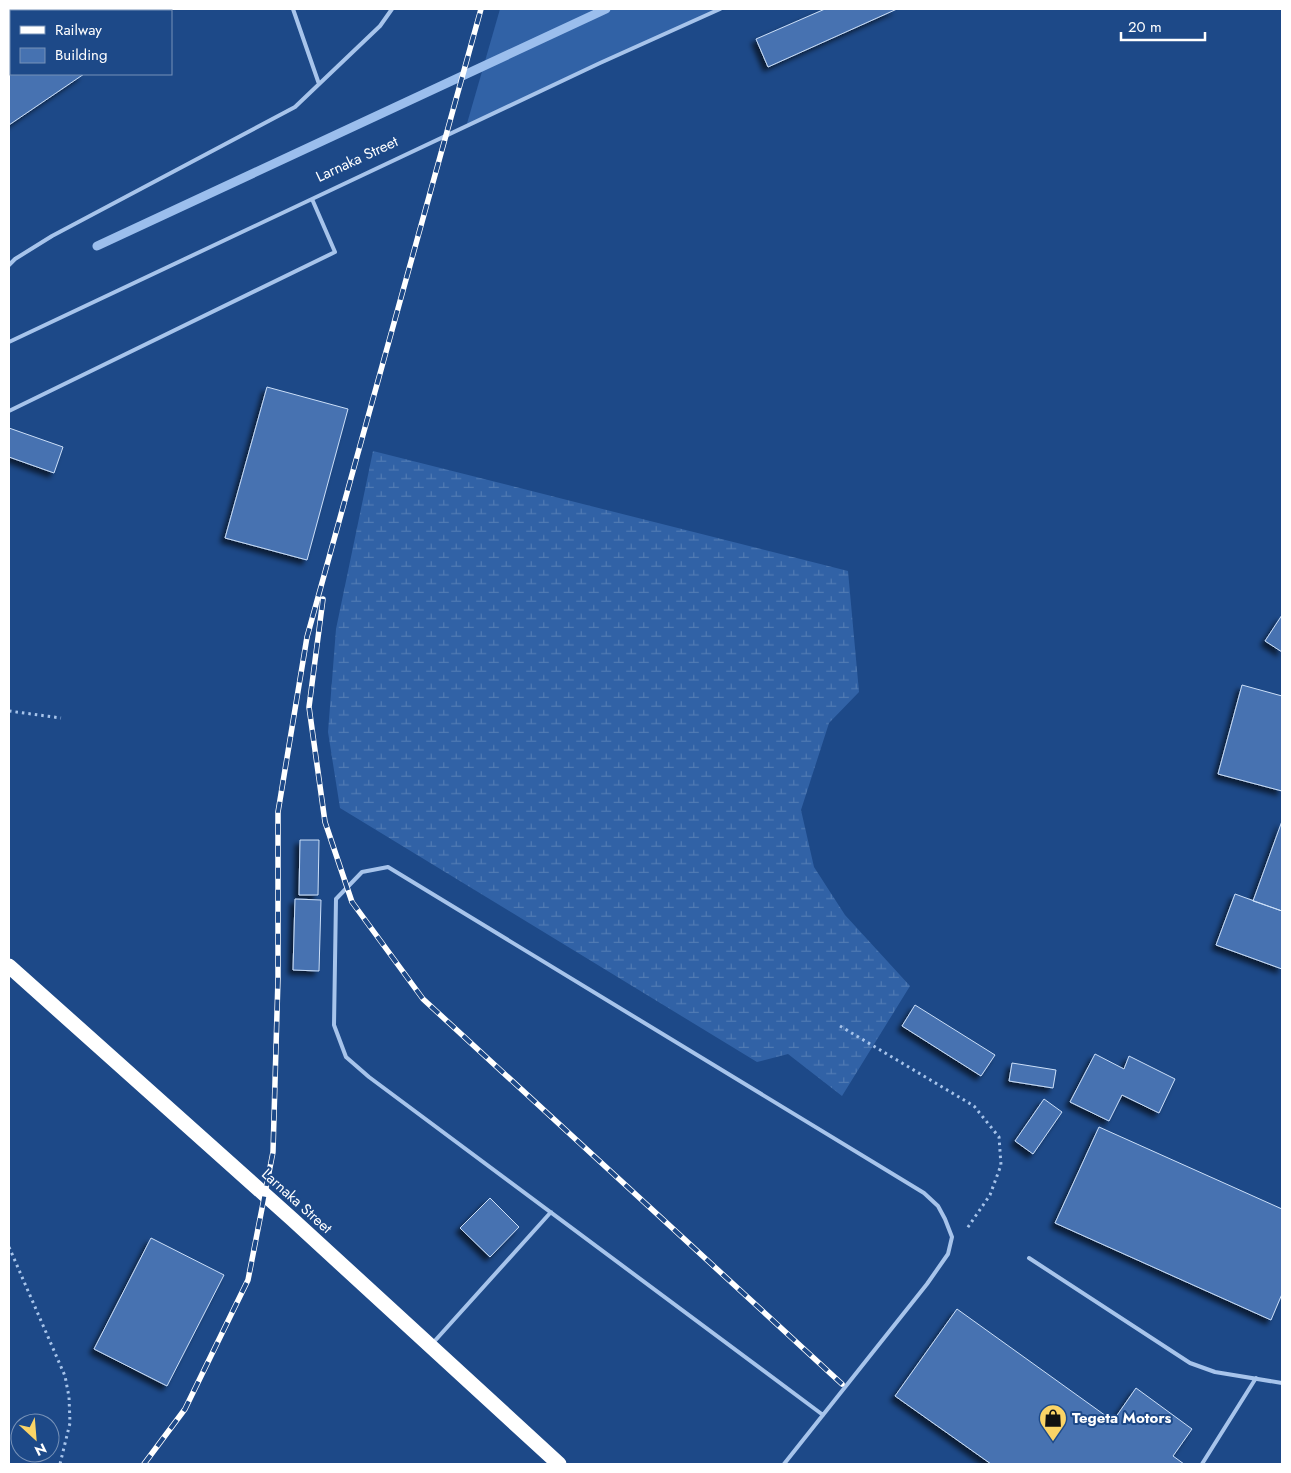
<svg xmlns="http://www.w3.org/2000/svg" width="1291" height="1473" viewBox="0 0 1291 1473" font-family="Jost,sans-serif">
	<style>
		.grass { fill: #3162a6 }
		.wetland { fill: url(#wetland-marsh) }
		.lines { fill: none; stroke-linecap: round; stroke-linejoin: round }
		.stream { stroke: #9bbeed; stroke-width: 9 }
		.building { fill: #4672b1; stroke: #ccdff8; filter: url(#shadow) }
		.path { stroke: #a7c4eb; stroke-width: 3; stroke-dasharray: 2.5 4; stroke-linecap: butt }
		.lane { stroke: #a7c4eb; stroke-width: 4 }
		.highway { stroke: #fff; stroke-width: 15 }
		.rail-casing { stroke: #fff; stroke-width: 5.5 }
		.rail { stroke: #1d4988; stroke-width: 4; stroke-dasharray: 11; stroke-linecap: butt }
		.labels { text-anchor: middle; dominant-baseline: central; stroke-width: 4; stroke-linejoin: round; paint-order: stroke }
		.street-label { font-size: 15px; fill: #fff; stroke: #1d4988 }
		.poi-label { font-size: 15px; font-weight: bold; fill: #fff; stroke: #1d4988; text-anchor: start }
	</style>
	<defs>
		<pattern id="wetland-marsh" width="20" height="14" patternUnits="userSpaceOnUse" patternTransform="scale(1.25)"><rect width="20" height="14" fill="#3162a6"/><path d="M1 5h8M5 5V1M11 12h8M15 12V8" fill="none" stroke="#507ab3"/></pattern>
		<filter id="shadow"><feDropShadow dx="-4.5" dy="4.5" stdDeviation="2.5" flood-color="#0009"/></filter>
	</defs>
	<rect width="100%" height="100%" fill="#1d4988"/>
	<path class="grass" d="M500,9H720L466,127Z"/>
	<path class="wetland" d="M373,451L848,571L859,692L829,723L801,810L814,867L845,915L910,986L842,1096L788,1054L757,1062L340,808L328,732L336,629Z"/>
	<g class="lines">
		<path class="stream" d="M97,246L606,9"/>
	</g>
	<path class="building" d="M65,9H92L94,11H61Z
		M825,9H897L768,67L756,39Z
		M11,45V74H84L9,125V47Z
		M267,387L348,409L307,560L225,538Z
		M9,428L63,447L54,473L9,457Z
		M1282,615V652L1265,641Z
		M1242,685L1282,696V791L1218,774Z
		M1282,821V911L1253,901Z
		M300,840H319L318,895H299Z
		M1235,894L1282,911V969L1216,945Z
		M295,899L321,900L319,971L293,970Z
		M915,1005L995,1055L981,1076L902,1026Z
		M1095,1054L1124,1069L1129,1056L1175,1079L1159,1113L1122,1095L1109,1121L1070,1102Z
		M1012,1063L1056,1070L1053,1088L1009,1081Z
		M1044,1099L1062,1112L1033,1154L1015,1141Z
		M1099,1127L1282,1209V1294L1271,1320L1055,1223Z
		M490,1198L519,1227L490,1257L460,1228Z
		M151,1238L224,1275L167,1386L94,1349Z
		M957,1309L1113,1421L1136,1388L1192,1429L1173,1456L1184,1464H991L895,1396Z"/>
	<g class="lines">
		<path class="path" d="M9,711L61,718
			M840,1026L974,1106L999,1137L1001,1165L990,1195L966,1230
			M9,1247L65,1376L69,1397L70,1423L60,1464"/>
		<path class="lane" d="M293,9L319,84
			M17,11L21,9
			M9,16L11,15
			M9,265L15,259L52,236L295,107L380,26L392,9
			M9,342L600,63L720,9
			M9,411L335,252L312,199
			M1029,1258L1190,1363L1215,1372L1282,1383
			M432,1344L551,1212
			M784,1464L927,1284L948,1254L952,1237L945,1219L938,1206L924,1193L388,867L362,872L336,899L334,1025L346,1057L369,1077L823,1415
			M1202,1464L1256,1378"/>
		<path class="highway" d="M9,966L292,1219L559,1464"/>
		<g class="rail-casing">
			<path id="rail" d="M323,599L309,707L325,822L352,902L423,999L842,1384
				M144,1464L185,1409L248,1280L273,1152L278,978V812L307,637L481,9"/>
		</g>
		<use href="#rail" class="rail"/>
	</g>
	<defs>
		<g id="shop-pin" transform="scale(1.4375)"><path d="M0 17L-7.5 6A9.5 9.5 0 1 1 7.5 6Z" fill="#fbd466" stroke="#1d4988"/><path d="M-5-2.5h2.3a2.7 3.5 0 0 1 5.4 0H5L5.5 6h-11ZM-1.5-2.5h3a1.5 2.3 0 0 0-3 0Z" fill="#111"/></g>
	</defs>
	<g fill-rule="evenodd">
		<use href="#shop-pin" x="1053" y="1418"/>
	</g>
	<g class="labels">
		<g class="street-label">
			<text transform="translate(357 159) rotate(-25)">Larnaka Street</text>
			<text transform="translate(297 1201) rotate(42)">Larnaka Street</text>
		</g>
		<g class="poi-label">
			<text x="1072" y="1418">Tegeta Motors</text>
		</g>
	</g>
	<rect width="1291" height="1473" fill="none" stroke="#ffffff" stroke-width="20"/>
	<rect x="10" y="10" width="162" height="65" fill="#1d4988" stroke="#7792b8"/>
	<rect x="20" y="26" width="25" height="8" fill="#ffffff" stroke="#7792b8"/>
	<text x="55" y="35" font-size="15" fill="#ffffff">Railway</text>
	<rect x="20" y="48" width="25" height="15" fill="#4672b1" stroke="#7792b8"/>
	<text x="55" y="60" font-size="15" fill="#ffffff">Building</text>
	<g transform="translate(35 1438) rotate(154)"><circle r="24" fill="#1d4988" stroke="#7792b8"/>
	<path d="M0-4L9 19L0 12L-9 19Z" fill="#fbd466"/>
	<text y="-8" font-size="14" font-weight="bold" text-anchor="middle" fill="#ffffff">N</text>
	</g>
	<path d="M1121 32v8h84v-8" fill="none" stroke="#ffffff" stroke-width="2.5"/>
	<text x="1128" y="32" font-size="15" fill="#ffffff" stroke="#1d4988" stroke-width="4" paint-order="stroke">20 m</text>
</svg>
